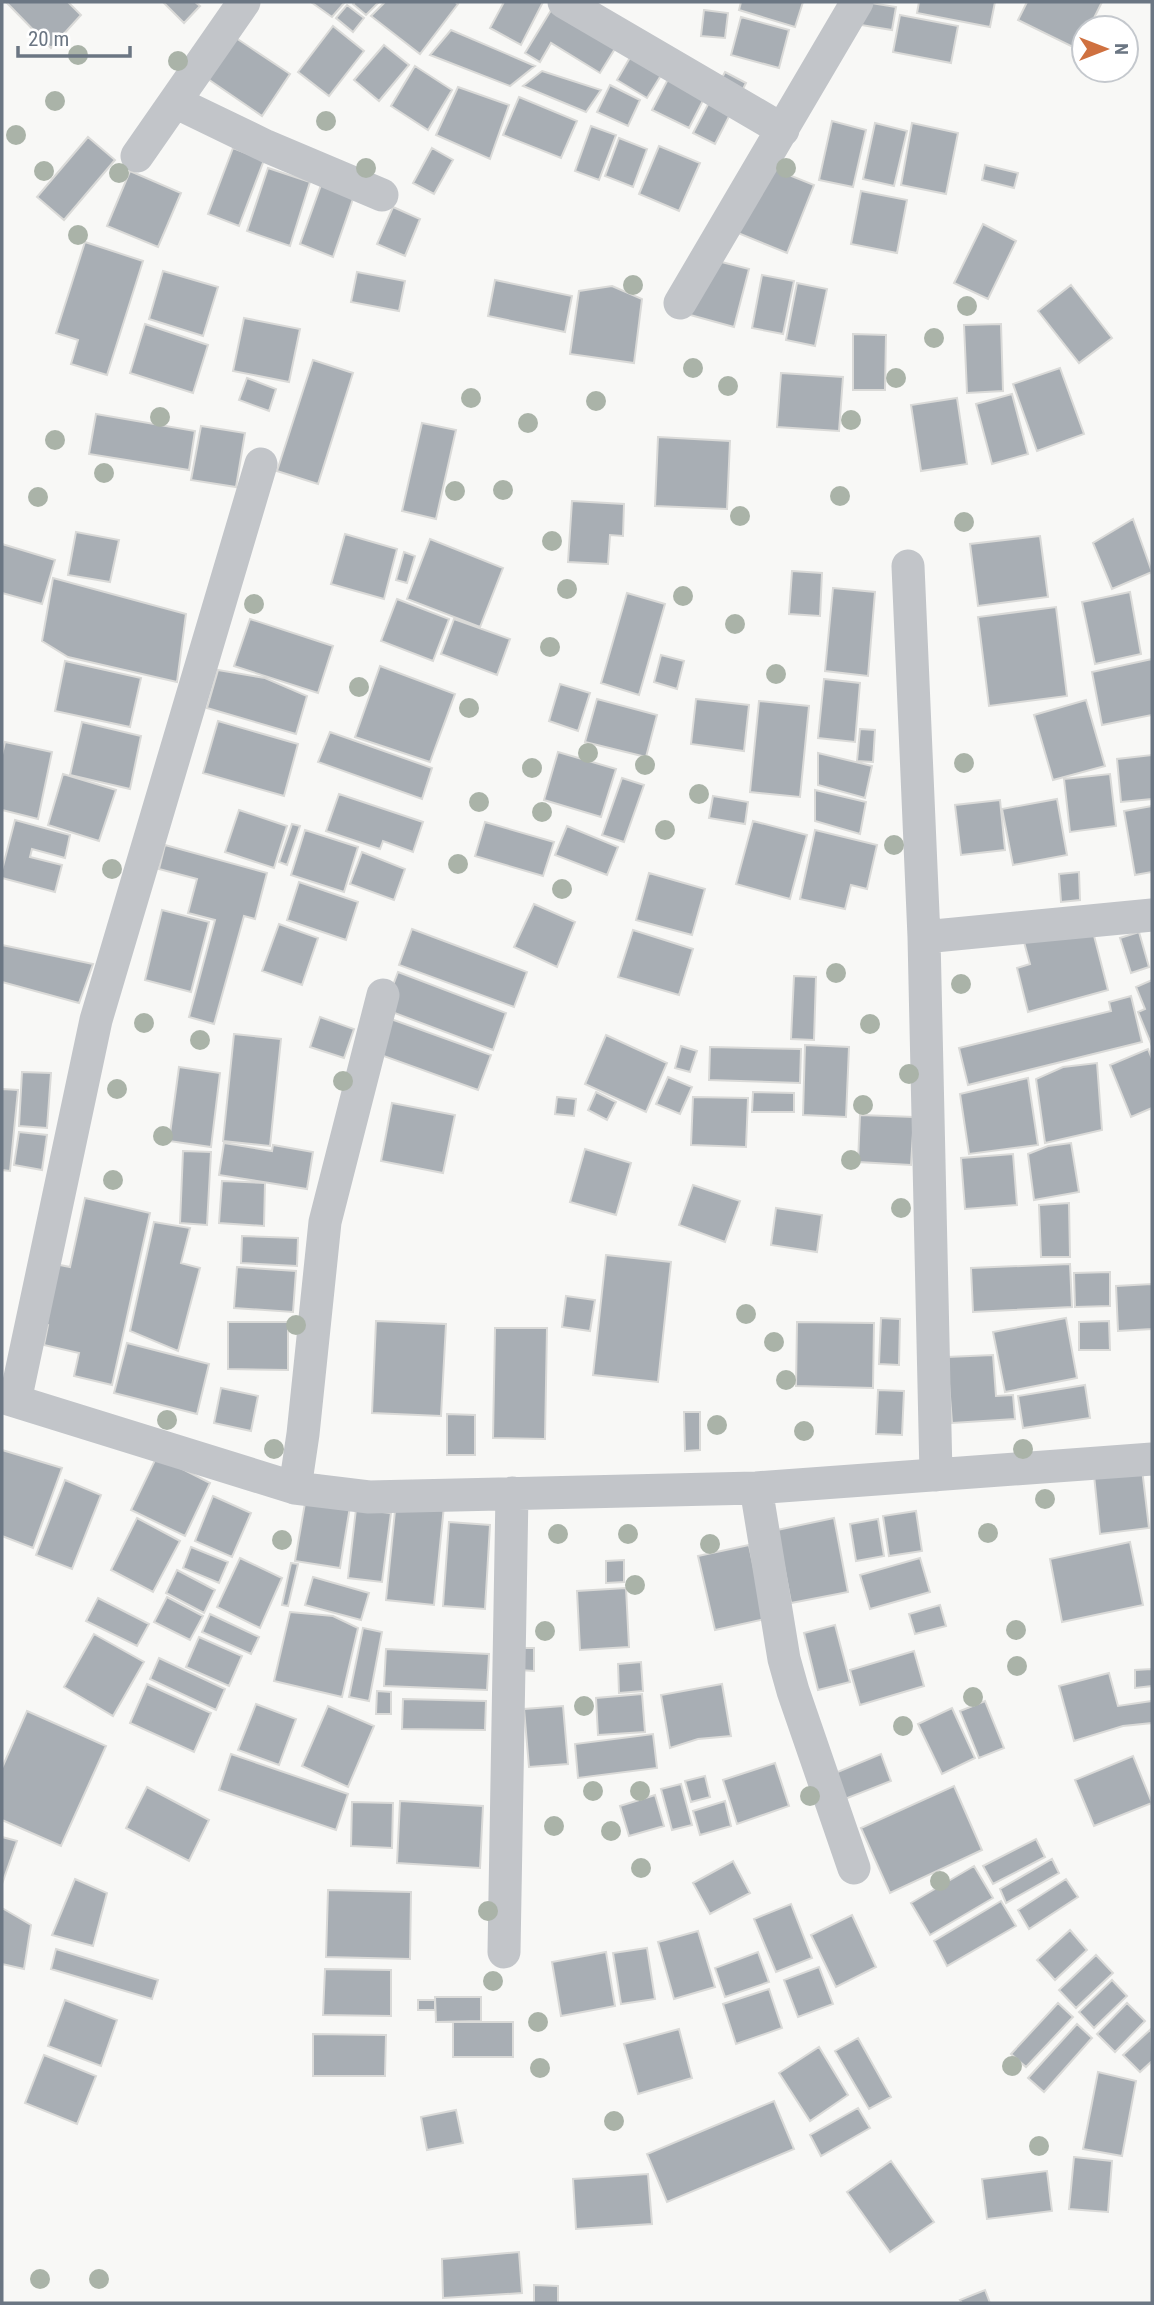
<svg xmlns="http://www.w3.org/2000/svg" width="1154" height="2305" viewBox="0 0 1154 2305" font-family="'Roboto Condensed',sans-serif">
	<style>
		.building { fill: #a8aeb4; stroke: #dadad8; stroke-width: 2 }
		.lines { fill: none; stroke-linecap: round; stroke-linejoin: round }
		.street { stroke: #c2c5c9; stroke-width: 33 }
		.tree { fill: #aab3a8 }
	</style>
	<rect width="100%" height="100%" fill="#f8f8f6"/>
	<path class="building" d="M6,2H68L81,15L51,48Z
		M163,2H195L200,6L184,23Z
		M311,2H345L332,17Z
		M355,2H379L366,15L353,4Z
		M385,2H455L458,4L420,54L371,16Z
		M504,2H543L521,45L490,28Z
		M556,2L621,39L600,73L551,43L540,62L525,53Z
		M741,2H803L795,27L739,10Z
		M865,2L896,7L892,30L861,25Z
		M919,2H995L990,27L917,13Z
		M1027,2H1102L1089,28H1084V39L1079,50L1018,20Z
		M347,5L364,18L353,32L336,18Z
		M704,10L728,13L725,38L701,36Z
		M900,15L958,26L951,63L893,52Z
		M741,17L789,30L779,68L731,55Z
		M333,26L364,51L329,96L298,72Z
		M451,30L535,66L510,86L430,55Z
		M233,36L290,74L262,116L205,77Z
		M642,37L673,56L647,98L617,80Z
		M384,45L409,65L379,101L354,80Z
		M679,58L715,77L689,128L652,110Z
		M415,66L452,90L428,130L391,106Z
		M542,71L601,90L586,112L523,86Z
		M725,72L746,83L715,144L693,133Z
		M610,85L640,100L628,126L597,112Z
		M458,87L509,105L490,159L436,135Z
		M519,97L577,121L561,158L503,135Z
		M832,121L866,130L853,187L819,180Z
		M875,123L907,131L894,186L863,179Z
		M912,123L958,133L946,194L901,185Z
		M591,126L616,135L599,180L575,171Z
		M88,137L115,160L64,220L37,197Z
		M619,138L647,149L633,187L605,176Z
		M659,146L700,163L679,211L639,194Z
		M233,148L264,160L239,226L208,214Z
		M432,148L453,160L434,194L413,183Z
		M759,163L814,185L787,253L733,231Z
		M985,165L1018,173L1014,188L982,180Z
		M268,168L310,182L290,246L247,231Z
		M130,171L181,193L158,247L107,226Z
		M321,185L354,196L333,257L300,244Z
		M861,191L907,200L897,253L851,244Z
		M393,207L420,219L405,256L377,244Z
		M983,224L1016,241L988,299L954,283Z
		M85,242L143,261L107,375L71,364L78,340L56,333Z
		M698,256L749,269L734,327L683,313Z
		M163,271L218,287L203,336L149,319Z
		M357,272L405,281L399,311L351,302Z
		M762,275L794,281L783,334L752,328Z
		M495,280L572,296L565,332L488,316Z
		M797,283L827,289L815,346L786,340Z
		M1071,285L1112,338L1079,363L1038,311Z
		M612,286L642,299L634,363L570,354L579,291Z
		M244,318L300,329L289,382L233,371Z
		M145,324L208,345L193,393L130,373Z
		M1001,324L1003,391L967,393L964,325Z
		M853,334L886,335L885,390H853Z
		M313,360L353,373L318,484L277,471Z
		M1060,368L1084,434L1037,451L1013,384Z
		M781,373L843,377L839,431L777,427Z
		M247,378L276,389L269,411L239,400Z
		M1012,394L1028,454L992,464L976,404Z
		M957,398L967,464L921,471L911,405Z
		M96,414L195,431L189,470L89,454Z
		M422,423L456,430L436,519L402,511Z
		M201,426L245,433L236,487L191,480Z
		M658,437L730,441L727,509L655,506Z
		M572,501L624,504L623,536L610,535L608,564L568,562Z
		M1133,519L1152,572L1112,589L1093,543Z
		M76,532L119,540L110,582L68,575Z
		M345,534L397,549L384,599L331,584Z
		M1040,536L1048,597L978,606L970,544Z
		M430,539L503,568L480,627L407,599Z
		M2,544L55,560L42,604L2,593Z
		M404,552L415,556L407,583L396,580Z
		M792,571L822,573L820,616L789,614Z
		M53,578L186,614L177,682L68,657L42,641Z
		M833,588L875,592L868,676L825,671Z
		M1130,592L1141,654L1095,664L1082,602Z
		M627,593L665,604L639,695L601,683Z
		M397,599L449,619L433,661L381,641Z
		M1056,607L1067,696L989,706L978,617Z
		M250,619L333,646L318,693L234,666Z
		M454,619L510,639L497,675L441,654Z
		M661,655L684,661L677,689L654,682Z
		M1152,659V715L1102,725L1092,672Z
		M65,661L141,678L130,727L55,711Z
		M380,666L455,694L430,762L355,737Z
		M218,670L265,678L307,696L296,734L207,708Z
		M824,679L860,683L855,742L818,738Z
		M560,684L590,693L578,731L549,721Z
		M597,699L657,715L646,757L585,742Z
		M696,699L749,705L744,751L691,744Z
		M1086,700L1105,766L1053,780L1034,715Z
		M759,701L809,706L800,797L750,792Z
		M218,721L298,744L284,796L203,773Z
		M82,722L141,736L130,789L70,775Z
		M860,729L875,730L873,762L857,761Z
		M330,732L432,768L422,799L318,762Z
		M5,742L52,752L38,819L2,810V755Z
		M558,752L616,769L601,817L544,800Z
		M818,753L872,766L865,798L818,785Z
		M1152,755V799L1121,802L1117,759Z
		M63,774L116,790L99,841L48,825Z
		M1110,774L1116,826L1070,832L1064,779Z
		M622,778L644,785L624,842L602,835Z
		M815,790L866,802L860,834L815,821Z
		M339,794L423,822L413,852L383,841L380,849L326,831Z
		M713,796L748,802L745,824L709,818Z
		M1057,799L1067,855L1013,865L1002,809Z
		M1000,800L1005,850L961,855L955,805Z
		M1152,806V872L1135,875L1124,811Z
		M239,810L287,826L274,868L225,852Z
		M15,820L70,835L65,858L32,849L30,857L62,865L55,892L2,878V870Z
		M753,821L807,835L790,899L736,884Z
		M485,822L554,842L543,876L475,856Z
		M292,824L300,826L287,865L279,862Z
		M567,826L618,847L607,875L555,855Z
		M305,830L358,847L344,892L291,875Z
		M815,830L877,845L867,889L851,885L845,909L800,899Z
		M165,845L267,873L255,919L244,916L214,1024L189,1017L215,920L188,913L197,879L159,869Z
		M362,852L405,869L394,900L350,884Z
		M1079,872L1080,900L1061,902L1059,874Z
		M649,873L705,889L692,935L636,920Z
		M299,882L358,902L346,940L287,920Z
		M534,904L575,922L557,967L514,947Z
		M162,910L209,922L191,992L145,980Z
		M279,924L318,938L302,985L262,971Z
		M1091,924L1108,990L1028,1012L1017,968L1030,964L1024,942Z
		M412,929L527,972L514,1007L399,965Z
		M633,930L693,949L679,995L618,977Z
		M1139,932L1149,967L1131,973L1120,938Z
		M2,945L93,964L79,1003L2,982Z
		M398,972L506,1013L493,1050L384,1009Z
		M794,976L816,977L814,1040L791,1039Z
		M1152,980V1046L1138,1012L1145,1009L1136,987Z
		M1131,996L1142,1042L968,1085L959,1048L1111,1011L1109,1002Z
		M320,1017L354,1029L344,1058L310,1047Z
		M391,1019L491,1055L478,1090L378,1054Z
		M234,1034L281,1039L270,1146L223,1141Z
		M606,1035L667,1063L646,1112L585,1084Z
		M805,1045L849,1047L846,1117L803,1115Z
		M681,1046L697,1051L690,1072L675,1068Z
		M710,1047L801,1049L800,1083L709,1080Z
		M1148,1049L1152,1059V1108L1131,1117L1110,1065Z
		M1097,1063L1102,1130L1045,1143L1036,1079L1063,1067Z
		M179,1067L220,1073L211,1147L169,1141Z
		M22,1072L51,1073L47,1128L19,1126Z
		M668,1077L692,1087L680,1114L656,1104Z
		M1028,1078L1038,1145L969,1154L960,1094Z
		M2,1089L18,1090L10,1171L2,1170Z
		M596,1092L616,1102L607,1120L588,1110Z
		M753,1092L794,1093V1112H752Z
		M557,1097L576,1099L574,1116L555,1114Z
		M693,1097L748,1098L746,1147L691,1145Z
		M392,1103L455,1115L443,1173L381,1161Z
		M860,1115L914,1117L911,1165L858,1162Z
		M19,1132L47,1135L42,1170L14,1165Z
		M224,1143L272,1151L273,1145L313,1152L307,1189L219,1175Z
		M1071,1143L1079,1192L1034,1200L1028,1154L1048,1146Z
		M585,1149L631,1163L616,1215L570,1202Z
		M183,1151L211,1152L207,1225L180,1223Z
		M1013,1154L1017,1205L965,1209L961,1158Z
		M222,1181L265,1183L264,1226L219,1223Z
		M693,1185L740,1201L725,1242L679,1225Z
		M85,1198L150,1213L112,1385L74,1376L79,1353L44,1345L48,1325L37,1323L50,1263L70,1267Z
		M1069,1203L1070,1257H1041L1039,1205Z
		M776,1208L822,1215L817,1252L771,1245Z
		M154,1222L190,1228L181,1263L200,1268L178,1351L130,1331Z
		M242,1236L298,1238L297,1266L241,1263Z
		M606,1255L671,1262L658,1382L593,1375Z
		M1070,1264L1072,1307L973,1312L971,1268Z
		M237,1267L296,1271L293,1312L234,1308Z
		M1110,1272V1306L1075,1307L1074,1273Z
		M1152,1284V1329L1118,1331L1116,1286Z
		M566,1296L595,1300L590,1331L562,1327Z
		M881,1318L900,1319L899,1365L879,1364Z
		M1066,1318L1077,1378L1005,1392L993,1332Z
		M376,1321L446,1324L441,1416L372,1413Z
		M1109,1321L1110,1350H1079V1322Z
		M228,1322H288V1370L228,1369Z
		M797,1322L874,1323L873,1388L796,1386Z
		M495,1328H547L545,1439L493,1438Z
		M127,1343L209,1364L197,1414L114,1393Z
		M993,1355L996,1396L1013,1395L1015,1419L952,1423L947,1357Z
		M1085,1385L1090,1418L1023,1428L1018,1396Z
		M221,1388L258,1396L251,1431L214,1423Z
		M878,1390L904,1391L902,1435L876,1434Z
		M684,1412H700V1450L685,1451Z
		M447,1414L475,1415V1455H447Z
		M2,1450L62,1468L33,1548L2,1536Z
		M157,1456L210,1483L185,1536L131,1510Z
		M1142,1469L1149,1528L1100,1534L1094,1475Z
		M310,1474L354,1482L340,1568L295,1561Z
		M65,1480L101,1495L72,1569L36,1555Z
		M213,1496L251,1513L232,1557L195,1541Z
		M396,1501L444,1506L434,1605L386,1600Z
		M356,1509L391,1513L382,1582L348,1578Z
		M916,1511L922,1551L889,1556L883,1516Z
		M137,1518L180,1541L153,1592L111,1570Z
		M834,1518L848,1592L791,1603L777,1530Z
		M878,1519L884,1556L856,1561L850,1524Z
		M449,1522L490,1525L485,1609L443,1606Z
		M1130,1542L1143,1605L1062,1622L1050,1559Z
		M749,1545L765,1619L715,1630L698,1556Z
		M191,1547L228,1562L219,1583L183,1568Z
		M240,1558L282,1578L260,1628L217,1607Z
		M920,1558L930,1592L870,1609L860,1575Z
		M624,1560V1582L606,1583V1561Z
		M291,1563L298,1564L288,1606L282,1605Z
		M177,1570L215,1590L204,1613L166,1593Z
		M313,1577L369,1593L361,1620L305,1605Z
		M626,1588L629,1647L580,1650L577,1591Z
		M167,1597L203,1616L190,1640L154,1622Z
		M98,1598L149,1624L137,1646L86,1621Z
		M940,1605L946,1626L915,1634L909,1614Z
		M290,1612L333,1616L358,1628L342,1697L274,1681Z
		M210,1614L259,1637L251,1654L202,1632Z
		M835,1625L850,1682L818,1690L804,1633Z
		M363,1628L382,1632L369,1701L349,1697Z
		M94,1634L144,1662L113,1716L64,1687Z
		M199,1637L242,1656L229,1686L186,1667Z
		M519,1648H534V1671L519,1670Z
		M386,1649L489,1654L487,1690L384,1686Z
		M914,1651L924,1686L860,1705L850,1670Z
		M159,1658L225,1689L216,1710L150,1679Z
		M641,1662L643,1691L619,1693L618,1664Z
		M1152,1669V1686L1135,1688V1670Z
		M1109,1673L1118,1706L1152,1701V1723L1123,1726L1074,1741L1059,1686Z
		M147,1684L211,1713L194,1752L130,1723Z
		M722,1684L731,1736L698,1739L670,1748L661,1695Z
		M377,1691L391,1692V1714H376Z
		M642,1694L645,1732L598,1735L596,1698Z
		M403,1699L486,1701L485,1730L402,1729Z
		M985,1701L1004,1748L979,1758L960,1711Z
		M256,1704L296,1719L279,1765L238,1750Z
		M328,1706L374,1726L348,1787L302,1766Z
		M563,1706L568,1764L529,1767L524,1709Z
		M952,1708L975,1758L942,1774L918,1724Z
		M27,1711L106,1746L61,1846L2,1820V1768Z
		M653,1734L657,1768L578,1778L575,1744Z
		M231,1754L348,1794L336,1830L219,1790Z
		M881,1754L891,1781L845,1799L835,1773Z
		M1133,1756L1152,1803L1094,1826L1075,1780Z
		M775,1763L789,1806L737,1824L723,1780Z
		M705,1776L710,1797L691,1802L685,1781Z
		M681,1784L692,1825L672,1830L661,1789Z
		M954,1786L982,1850L890,1893L861,1828Z
		M147,1787L209,1820L189,1861L126,1828Z
		M655,1795L664,1826L629,1836L620,1806Z
		M400,1801L483,1806L480,1868L397,1863Z
		M725,1801L731,1826L700,1835L693,1811Z
		M352,1802L393,1803L392,1848L351,1846Z
		M2,1837L17,1841L2,1884Z
		M1036,1839L1045,1857L993,1884L983,1866Z
		M1052,1859L1059,1873L1006,1903L1000,1889Z
		M733,1861L750,1893L710,1914L693,1883Z
		M974,1866L993,1898L930,1935L911,1903Z
		M75,1879L107,1893L93,1946L52,1935Z
		M1066,1879L1078,1897L1029,1929L1018,1910Z
		M328,1890L411,1892L410,1959L326,1957Z
		M1001,1901L1016,1926L947,1966L934,1941Z
		M791,1904L812,1958L776,1972L754,1919Z
		M2,1908L31,1925L24,1969L2,1964Z
		M852,1915L876,1967L836,1987L811,1935Z
		M1070,1930L1087,1950L1055,1980L1037,1960Z
		M698,1931L715,1987L674,1999L658,1942Z
		M647,1948L655,1999L621,2004L613,1953Z
		M56,1949L158,1980L152,1999L51,1969Z
		M606,1952L615,2006L561,2016L552,1962Z
		M758,1952L769,1982L725,1997L715,1968Z
		M1096,1955L1113,1973L1076,2008L1059,1990Z
		M819,1967L833,2004L798,2017L784,1980Z
		M325,1969L391,1970V2016L323,2015Z
		M1112,1980L1127,1996L1094,2028L1079,2012Z
		M769,1989L782,2028L736,2044L723,2004Z
		M435,1997H481V2021L436,2022Z
		M65,2000L117,2020L101,2066L48,2046Z
		M418,2000H435V2010H418Z
		M1058,2003L1073,2017L1026,2067L1011,2054Z
		M1127,2003L1145,2021L1115,2052L1097,2034Z
		M453,2022H513V2057H453Z
		M1077,2024L1092,2038L1044,2092L1028,2078Z
		M679,2029L692,2078L638,2094L624,2044Z
		M1151,2029L1152,2061L1140,2072L1123,2055Z
		M313,2034L386,2035L385,2076H313Z
		M858,2038L891,2097L869,2109L835,2051Z
		M819,2047L848,2095L810,2121L779,2073Z
		M44,2055L96,2076L77,2124L25,2103Z
		M1098,2072L1136,2081L1122,2156L1083,2149Z
		M774,2101L794,2149L667,2202L647,2154Z
		M858,2108L870,2128L821,2156L810,2135Z
		M456,2110L463,2143L427,2150L421,2117Z
		M1074,2157L1112,2161L1108,2212L1069,2209Z
		M891,2161L934,2222L890,2252L847,2192Z
		M1047,2171L1052,2211L987,2219L982,2179Z
		M648,2174L652,2224L576,2229L573,2179Z
		M519,2252L522,2293L443,2298L442,2259Z
		M534,2285L558,2286V2303H534Z
		M985,2290L990,2303H962L960,2300Z"/>
	<g class="lines">
		<path class="street" d="M564,2L783,130
			M175,102L266,146L382,195
			M137,156L244,2
			M680,303L857,2
			M908,566L924,937L936,1475
			M924,937L1152,915
			M2,1397L295,1488L369,1497L756,1488L1152,1459
			M15,1401L96,1020L261,464
			M295,1488L303,1434L325,1222L383,995
			M756,1488L784,1659L793,1691L854,1868
			M504,1952L512,1493"/>
	</g>
	<g class="tree">
		<circle cx="78" cy="55" r="10"/>
		<circle cx="178" cy="61" r="10"/>
		<circle cx="55" cy="101" r="10"/>
		<circle cx="326" cy="121" r="10"/>
		<circle cx="16" cy="135" r="10"/>
		<circle cx="366" cy="168" r="10"/>
		<circle cx="786" cy="168" r="10"/>
		<circle cx="44" cy="171" r="10"/>
		<circle cx="119" cy="173" r="10"/>
		<circle cx="78" cy="235" r="10"/>
		<circle cx="633" cy="285" r="10"/>
		<circle cx="967" cy="306" r="10"/>
		<circle cx="934" cy="338" r="10"/>
		<circle cx="693" cy="368" r="10"/>
		<circle cx="896" cy="378" r="10"/>
		<circle cx="728" cy="386" r="10"/>
		<circle cx="471" cy="398" r="10"/>
		<circle cx="596" cy="401" r="10"/>
		<circle cx="160" cy="417" r="10"/>
		<circle cx="851" cy="420" r="10"/>
		<circle cx="528" cy="423" r="10"/>
		<circle cx="55" cy="440" r="10"/>
		<circle cx="104" cy="473" r="10"/>
		<circle cx="503" cy="490" r="10"/>
		<circle cx="455" cy="491" r="10"/>
		<circle cx="840" cy="496" r="10"/>
		<circle cx="38" cy="497" r="10"/>
		<circle cx="740" cy="516" r="10"/>
		<circle cx="964" cy="522" r="10"/>
		<circle cx="552" cy="541" r="10"/>
		<circle cx="567" cy="589" r="10"/>
		<circle cx="683" cy="596" r="10"/>
		<circle cx="254" cy="604" r="10"/>
		<circle cx="735" cy="624" r="10"/>
		<circle cx="550" cy="647" r="10"/>
		<circle cx="776" cy="674" r="10"/>
		<circle cx="359" cy="687" r="10"/>
		<circle cx="469" cy="708" r="10"/>
		<circle cx="588" cy="753" r="10"/>
		<circle cx="964" cy="763" r="10"/>
		<circle cx="645" cy="765" r="10"/>
		<circle cx="532" cy="768" r="10"/>
		<circle cx="699" cy="794" r="10"/>
		<circle cx="479" cy="802" r="10"/>
		<circle cx="542" cy="812" r="10"/>
		<circle cx="665" cy="830" r="10"/>
		<circle cx="894" cy="845" r="10"/>
		<circle cx="458" cy="864" r="10"/>
		<circle cx="112" cy="869" r="10"/>
		<circle cx="562" cy="889" r="10"/>
		<circle cx="836" cy="973" r="10"/>
		<circle cx="961" cy="984" r="10"/>
		<circle cx="144" cy="1023" r="10"/>
		<circle cx="870" cy="1024" r="10"/>
		<circle cx="200" cy="1040" r="10"/>
		<circle cx="909" cy="1074" r="10"/>
		<circle cx="343" cy="1081" r="10"/>
		<circle cx="117" cy="1089" r="10"/>
		<circle cx="863" cy="1105" r="10"/>
		<circle cx="163" cy="1136" r="10"/>
		<circle cx="851" cy="1160" r="10"/>
		<circle cx="113" cy="1180" r="10"/>
		<circle cx="901" cy="1208" r="10"/>
		<circle cx="746" cy="1314" r="10"/>
		<circle cx="296" cy="1325" r="10"/>
		<circle cx="774" cy="1342" r="10"/>
		<circle cx="786" cy="1380" r="10"/>
		<circle cx="167" cy="1420" r="10"/>
		<circle cx="717" cy="1425" r="10"/>
		<circle cx="804" cy="1431" r="10"/>
		<circle cx="274" cy="1449" r="10"/>
		<circle cx="1023" cy="1449" r="10"/>
		<circle cx="1045" cy="1499" r="10"/>
		<circle cx="988" cy="1533" r="10"/>
		<circle cx="558" cy="1534" r="10"/>
		<circle cx="628" cy="1534" r="10"/>
		<circle cx="282" cy="1540" r="10"/>
		<circle cx="710" cy="1544" r="10"/>
		<circle cx="635" cy="1585" r="10"/>
		<circle cx="1016" cy="1630" r="10"/>
		<circle cx="545" cy="1631" r="10"/>
		<circle cx="1017" cy="1666" r="10"/>
		<circle cx="973" cy="1697" r="10"/>
		<circle cx="584" cy="1706" r="10"/>
		<circle cx="903" cy="1726" r="10"/>
		<circle cx="593" cy="1791" r="10"/>
		<circle cx="640" cy="1791" r="10"/>
		<circle cx="810" cy="1796" r="10"/>
		<circle cx="554" cy="1826" r="10"/>
		<circle cx="611" cy="1831" r="10"/>
		<circle cx="641" cy="1868" r="10"/>
		<circle cx="940" cy="1881" r="10"/>
		<circle cx="488" cy="1911" r="10"/>
		<circle cx="493" cy="1981" r="10"/>
		<circle cx="538" cy="2022" r="10"/>
		<circle cx="1012" cy="2066" r="10"/>
		<circle cx="540" cy="2068" r="10"/>
		<circle cx="614" cy="2121" r="10"/>
		<circle cx="1039" cy="2146" r="10"/>
		<circle cx="40" cy="2279" r="10"/>
		<circle cx="99" cy="2279" r="10"/>
	</g>
	<rect width="1154" height="2305" fill="none" stroke="#6b7683" stroke-width="7"/>
	<g transform="translate(1105 49) rotate(90)"><circle r="33" fill="#ffffff" stroke="#c4c8cd" stroke-width="2"/>
	<path d="M0-5L12 26L0 18L-12 26Z" fill="#cf7140"/>
	<text y="-10" font-size="19" font-weight="bold" text-anchor="middle" fill="#6b7683">N</text>
	</g>
	<path d="M18 46v10h112v-10" fill="none" stroke="#6b7683" stroke-width="3.5"/>
	<text x="28" y="46" font-size="21" fill="#6b7683" stroke="#ffffff" stroke-width="5" paint-order="stroke">20 m</text>
</svg>
